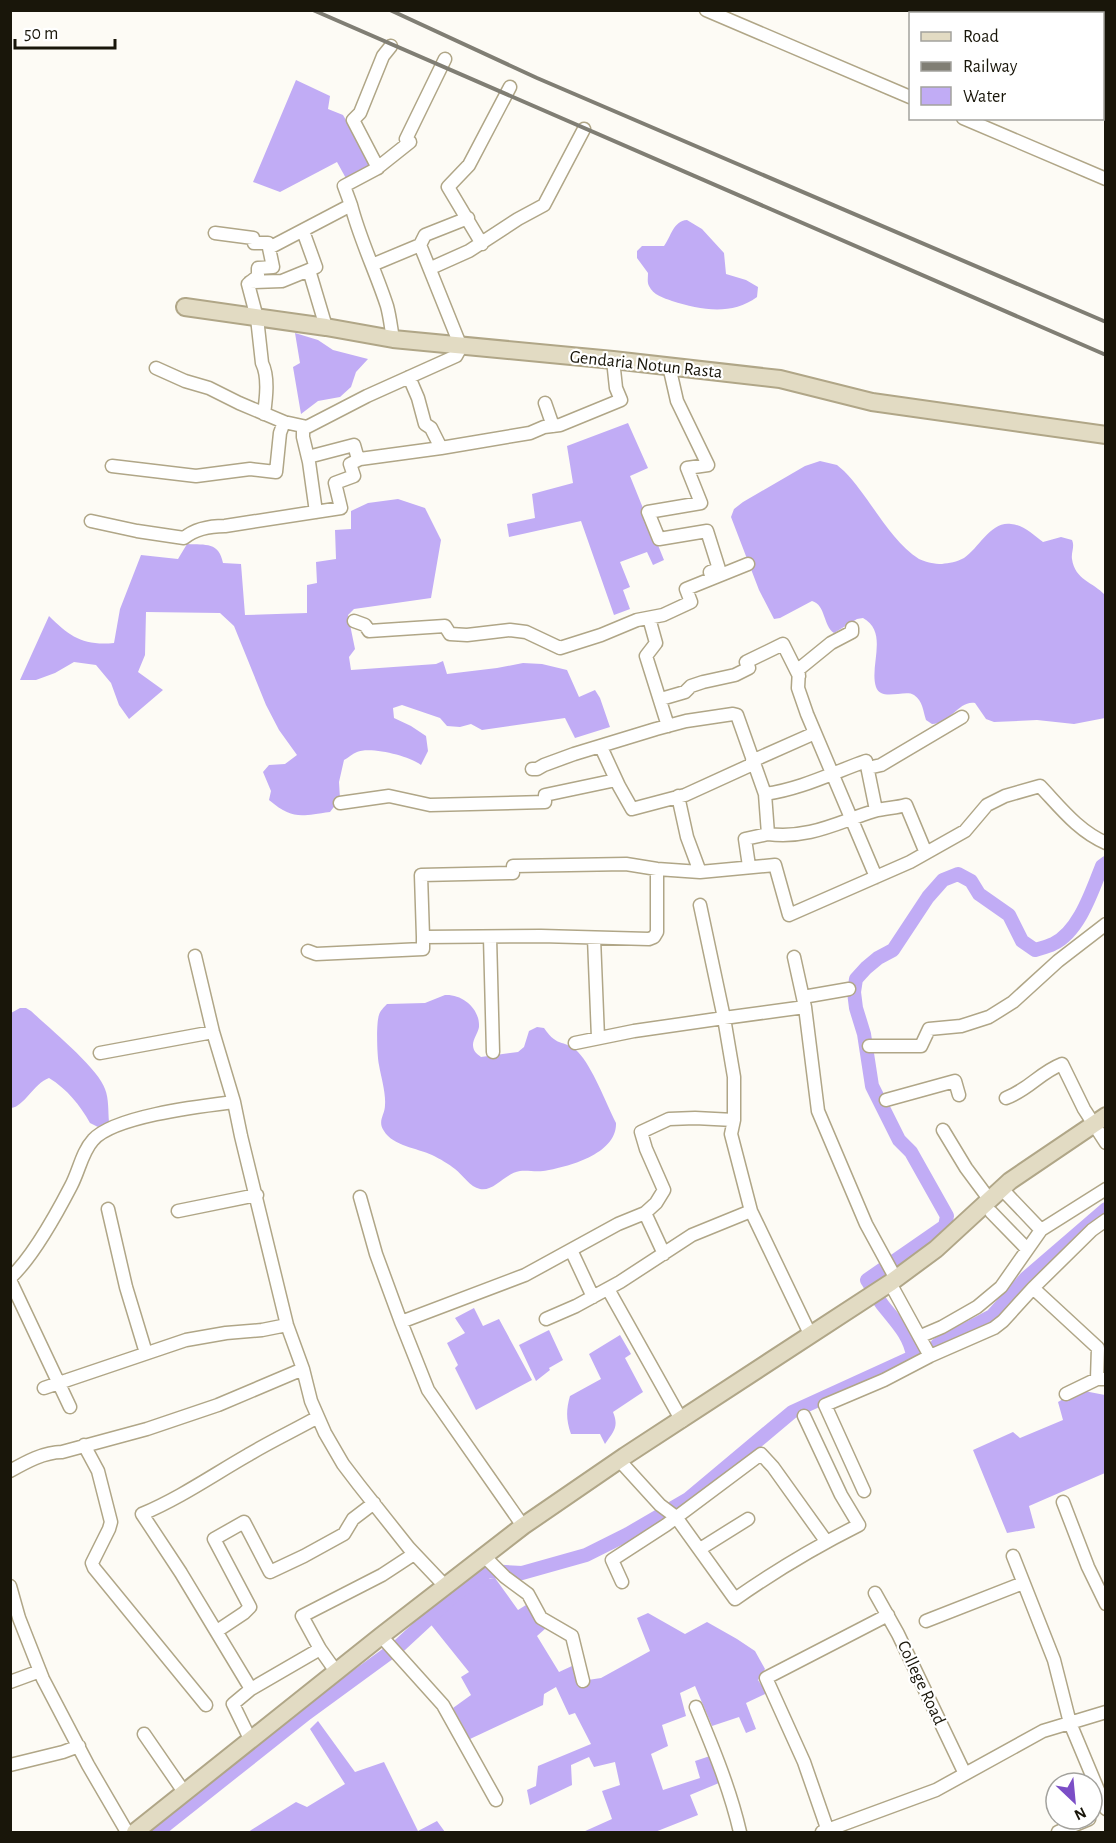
<svg xmlns="http://www.w3.org/2000/svg" width="1116" height="1843" viewBox="0 0 1116 1843" font-family="'Alegreya Sans',sans-serif">
	<style>
		.water { fill: #c1acf5 }
		.lines { fill: none; stroke-linecap: round; stroke-linejoin: round }
		.canal { stroke: #c1acf5; stroke-width: 14 }
		.street-casing { stroke: #b0a687; stroke-width: 15 }
		.secondary-casing { stroke: #b0a687; stroke-width: 20 }
		.street { stroke: #fff; stroke-width: 12 }
		.secondary { stroke: #e2dbc3; stroke-width: 16 }
		.rail { stroke: #807e74; stroke-width: 4 }
		.labels { text-anchor: middle; dominant-baseline: central; stroke-width: 4.5; stroke-linejoin: round; paint-order: stroke }
		.street-label { font-size: 18px; fill: #19160a; stroke: #fff }
	</style>
	<rect width="100%" height="100%" fill="#fdfbf5"/>
	<path class="water" d="M296,80L330,96L328,109L343,115L374,168L348,182L337,162L280,192L253,182Z
		M687,220L702,229L724,253L726,274L746,280L758,287L757,297C731,316 701,310 672,301C664,298 653,295 649,286C647,282 648,278 648,273L637,258V251L642,246H664C671,237 673,221 687,220Z
		M295,333L318,340L333,350L368,359L356,372L351,387L340,397L318,401L301,414L293,367L300,363Z
		M628,423L648,468L630,476L664,560L653,565L647,552L620,562L630,587L623,590L630,609L614,615L581,521L509,537L507,524L535,518L532,494L573,483L567,446Z
		M820,461L837,465L844,471C870,497 888,539 919,559C925,562 935,564 942,564C949,563 957,562 964,558C979,548 991,521 1011,524C1024,525 1033,535 1043,542L1061,537L1072,540C1075,547 1071,552 1072,559C1075,580 1093,582 1105,595V718L1074,724L1037,720L994,722L986,719L975,703C959,700 950,724 932,724L926,720C923,711 923,701 914,695C905,689 881,702 876,687C869,666 889,632 863,618L857,619L834,633C823,626 826,605 812,601L780,618L774,619L759,590L731,517L734,509L743,502L805,466Z
		M398,499L425,508L441,540L431,598L354,609L348,615L355,649L349,657L351,670L436,664L443,661L447,674L497,668L523,663L542,664L567,670L579,697L595,690L600,698L610,727L575,738L565,718L482,730L471,724L460,727L447,726L440,718L402,705L393,708L394,718L411,726L426,736L428,751L421,765C410,756 370,746 357,752C352,754 348,758 344,760L339,782L340,799L330,812C300,816 293,820 269,800L271,791L263,772L269,765L285,764L297,755L279,730L266,705L234,626L220,613L146,612L145,655L138,672L163,690L129,719L119,705L111,683L96,665L74,662L55,673L36,680H20L49,616C69,636 83,646 114,643L120,609L141,555L178,559L187,544C206,545 219,542 223,563L241,564L245,615L307,613V585L317,583L316,562L336,559L335,530L351,529V511L368,503Z
		M445,995C462,994 480,1008 479,1027C478,1033 473,1039 473,1045C473,1051 477,1054 481,1057L518,1052L524,1047L529,1031L537,1027L544,1028C558,1049 566,1039 578,1052C592,1066 606,1103 616,1123C617,1154 568,1167 543,1171C535,1172 527,1170 520,1171C505,1173 494,1192 480,1189C470,1187 463,1175 455,1169C449,1164 440,1159 432,1155C417,1148 393,1146 384,1131C377,1121 385,1115 385,1105C386,1093 381,1077 379,1065C377,1056 376,1023 379,1015C380,1011 384,1007 387,1004L425,1003Z
		M20,1008H26L31,1011C48,1027 99,1069 105,1089C109,1099 108,1111 109,1122L98,1127L90,1123C80,1105 67,1089 49,1078C34,1083 24,1107 11,1108V1013Z
		M474,1308L483,1326L499,1319L532,1380L476,1410L455,1368L458,1365L447,1343L465,1333L455,1318Z
		M549,1330L563,1360L549,1368L550,1370L536,1381L519,1345Z
		M620,1335L631,1354L625,1358L643,1392L613,1412C619,1427 614,1431 605,1444L600,1434H571C566,1420 566,1410 570,1396L601,1379L589,1354Z
		M1079,1390L1105,1395V1473L1029,1506L1035,1528L1007,1533L973,1450L1013,1432L1020,1438L1063,1420L1058,1402Z
		M495,1578L518,1610L526,1605L546,1628L537,1636L559,1672L572,1666L588,1680L601,1678L650,1651L637,1618L648,1613L685,1634L707,1622L737,1639L755,1651L765,1669L758,1680L767,1693L746,1703L756,1729L746,1733L739,1717L712,1726L695,1686L680,1693L686,1716L662,1725L668,1746L651,1754L663,1790L700,1778L695,1761L710,1756L719,1783L690,1795L698,1815L655,1832H583L612,1819L602,1791L620,1785L615,1762L594,1767L589,1757L571,1765L572,1785L530,1805L527,1790L536,1786L538,1766L591,1744L575,1713L569,1715L556,1687L544,1694L543,1705L470,1739L453,1708L471,1695L461,1677L469,1672L428,1621L478,1580Z
		M318,1721L355,1772L384,1762L418,1831L437,1821L445,1832H248L296,1802L307,1807L345,1784L310,1729Z"/>
	<g class="lines">
		<path class="canal" d="M937,1345L992,1316L1026,1278L1106,1209
			M913,1356C910,1336 897,1323 885,1308C878,1300 873,1289 867,1280L945,1226L947,1216L911,1152L899,1140L872,1086L864,1034L856,1008L854,992L856,979L866,968L878,958L893,950L928,897L943,880L958,874L971,881L979,894L1009,915L1022,941L1035,950C1041,948 1047,947 1053,944C1079,932 1092,891 1102,866L1106,863
			M157,1832L307,1713L400,1645L453,1596L488,1571L522,1573L586,1555L628,1534L688,1499L792,1412L917,1355"/>
		<g class="street-casing">
			<path id="street" d="M706,10L910,97
				M1020,10L1027,14
				M1102,44L1106,46
				M963,118L1106,179
				M378,168L353,120L360,113L383,56L391,46
				M351,205L344,186L376,169L410,142L406,139L445,59
				M303,231L316,267L309,270L326,327
				M215,233L253,238L254,243H268L269,248L351,205C360,240 376,272 387,306C390,317 391,328 393,339
				M482,244L448,187L469,165L510,87
				M372,265L420,245L425,235L468,218
				M431,268L469,251L518,219L544,205L584,129
				M250,282L282,281L309,270
				M669,366L677,401L708,465L687,468L701,503L648,512L659,539L707,531L719,569L710,572L712,578
				M156,368L185,381L209,388L239,403L284,422L307,427L367,396L456,356L461,347L420,245
				M545,403L553,426
				M264,414C266,399 269,377 262,363L257,318L248,284L258,276V268L273,267L269,248
				M303,427V437L309,462L316,512
				M441,448L530,433L544,427L560,425L621,400L616,388L613,360
				M308,457L354,445L358,459
				M112,466L196,476L250,469L276,472L280,433L284,422
				M91,521L137,531L184,538C196,528 210,526 225,526L341,508L335,483L354,476L350,464L360,459L441,448L431,428L425,424L418,398L409,377
				M649,618L656,643L646,656L668,726
				M354,621L365,625L369,631L445,626L450,634L467,635L510,630L526,632L560,648L601,635L637,620L663,615L691,602L686,589L748,564
				M852,628V632L831,643L799,669L798,688L807,714L876,877
				M661,699L685,692L691,686L703,682L735,675L749,668L746,662L783,644L799,676
				M601,747L619,786L632,809L685,795L753,764
				M752,761L815,733
				M868,768L881,765L962,717
				M532,769H537L544,765L574,754L656,729L686,721L733,714L737,715L765,794L768,834L745,839L749,866
				M765,794C801,789 832,773 866,761L876,810
				M340,803L389,796L430,805L545,802V795L616,780
				M768,834C809,839 836,823 874,811C884,808 896,808 906,805L926,853
				M657,869V932L654,937L649,939L541,936L423,937L421,875L513,873V866L626,864L657,869L700,872L687,837L678,796
				M700,872L775,865L789,915L910,862L965,831L987,805L1005,796L1040,786C1060,807 1078,831 1106,843
				M490,937L493,1052
				M594,938L598,1038
				M308,951L316,954L423,949V937
				M794,957L805,1007L818,1111L866,1224L896,1279
				M803,997L849,989
				M575,1043L634,1031L724,1018L700,905
				M869,1046H921L929,1029L961,1026L989,1017L1013,1002L1058,961L1106,924
				M100,1053L213,1032
				M1006,1098C1030,1089 1039,1073 1062,1064L1084,1109L1106,1143
				M886,1100L955,1081L959,1095
				M234,1102L241,1136L287,1325L303,1369L311,1401L325,1433L343,1464L359,1485L409,1548L445,1586
				M734,1120L731,1134L751,1211L811,1336
				M943,1130L966,1168L989,1199
				M360,1197L376,1254L401,1322L525,1275L618,1224L645,1213
				M108,1209L126,1287L146,1353
				M178,1211L257,1195
				M991,1212L1027,1249
				M1041,1230L1106,1189
				M571,1250L593,1297
				M664,1254L645,1213L656,1203L664,1190L646,1149L641,1132L669,1119L695,1118L734,1120V1077L724,1018L805,1007
				M10,1278C33,1257 57,1213 71,1186C79,1171 82,1152 93,1140C114,1116 202,1106 234,1102L213,1032L195,956
				M10,1280L70,1407
				M890,1283L930,1356
				M608,1289L682,1421
				M546,1319L576,1306L620,1282L692,1235L751,1211
				M401,1322L428,1390L523,1526
				M921,1336L942,1327L977,1307L1001,1287L1041,1230L1001,1188
				M1097,1379L1098,1348L1033,1288L1092,1230L1106,1220
				M44,1388L186,1340L226,1333L262,1330L287,1325
				M1066,1394L1097,1379H1104
				M84,1445L98,1471L111,1522L109,1529L92,1563L94,1568L206,1705
				M619,1460L660,1505L676,1517L735,1599C775,1571 815,1547 859,1525L841,1495L804,1416
				M10,1471C26,1462 44,1452 62,1452L147,1429L218,1405L303,1369
				M864,1491L825,1405L884,1380L930,1356L994,1328L1003,1321L1033,1288
				M1063,1502L1088,1567L1106,1604
				M700,1549L748,1519
				M484,1556L505,1577L528,1594L541,1618L572,1636L583,1681
				M1013,1556L1054,1660L1070,1723L1106,1809
				M622,1582L612,1560L666,1525L761,1454L773,1467L826,1541
				M10,1586L19,1618L43,1679L88,1765L127,1832
				M875,1593L898,1634L965,1774
				M926,1621L1023,1583
				M217,1631L244,1613L250,1607L214,1539L244,1522L270,1572L304,1556L344,1534L353,1519L374,1503
				M381,1636L443,1705L496,1800
				M337,1673L320,1649L302,1616L382,1575L414,1554
				M10,1682L40,1671
				M251,1689L320,1649
				M696,1707C713,1748 730,1789 740,1832
				M144,1734L184,1792
				M251,1741L233,1704L251,1689L181,1573L142,1514C180,1498 213,1475 248,1455C271,1441 295,1430 318,1417
				M10,1765L63,1752L79,1746
				M828,1831L804,1762L766,1678L888,1615
				M822,1832L936,1790L1043,1731L1106,1712
				M1058,1832L1089,1819"/>
		</g>
		<g class="secondary-casing">
			<path id="secondary" d="M185,307L326,327L393,339L613,360L780,379L872,402L1106,435
				M135,1832L381,1636L523,1526L625,1456L890,1283L936,1249L1010,1181L1106,1116"/>
		</g>
		<use href="#street" class="street"/>
		<use href="#secondary" class="secondary"/>
		<path class="rail" d="M313,10L1106,355
			M390,10L537,78L1106,322"/>
	</g>
	<g class="labels">
		<g class="street-label">
			<text transform="translate(646 365) rotate(6)">Gendaria Notun Rasta</text>
			<text transform="translate(921 1683) rotate(65)">College Road</text>
		</g>
	</g>
	<rect width="1116" height="1843" fill="none" stroke="#19160a" stroke-width="24"/>
	<rect x="909" y="12" width="195" height="108" fill="#ffffff" stroke="#a3a29d" stroke-width="1.5"/>
	<rect x="921" y="32" width="30" height="9" fill="#e2dbc3" stroke="#a3a29d" stroke-width="1.5"/>
	<text x="963" y="42" font-size="18" fill="#19160a">Road</text>
	<rect x="921" y="62" width="30" height="9" fill="#807e74" stroke="#a3a29d" stroke-width="1.5"/>
	<text x="963" y="72" font-size="18" fill="#19160a">Railway</text>
	<rect x="921" y="87" width="30" height="18" fill="#c1acf5" stroke="#a3a29d" stroke-width="1.5"/>
	<text x="963" y="102" font-size="18" fill="#19160a">Water</text>
	<g transform="translate(1074 1801) rotate(154)"><circle r="28" fill="#ffffff" stroke="#a3a29d" stroke-width="1.5"/>
	<path d="M0-4.5L10 22L0 15L-10 22Z" fill="#7b4ec6"/>
	<text y="-9" font-size="16" font-weight="bold" text-anchor="middle" fill="#19160a">N</text>
	</g>
	<path d="M15 39v9h100v-9" fill="none" stroke="#19160a" stroke-width="3"/>
	<text x="24" y="39" font-size="18" fill="#19160a" stroke="#ffffff" stroke-width="4.5" paint-order="stroke">50 m</text>
</svg>
